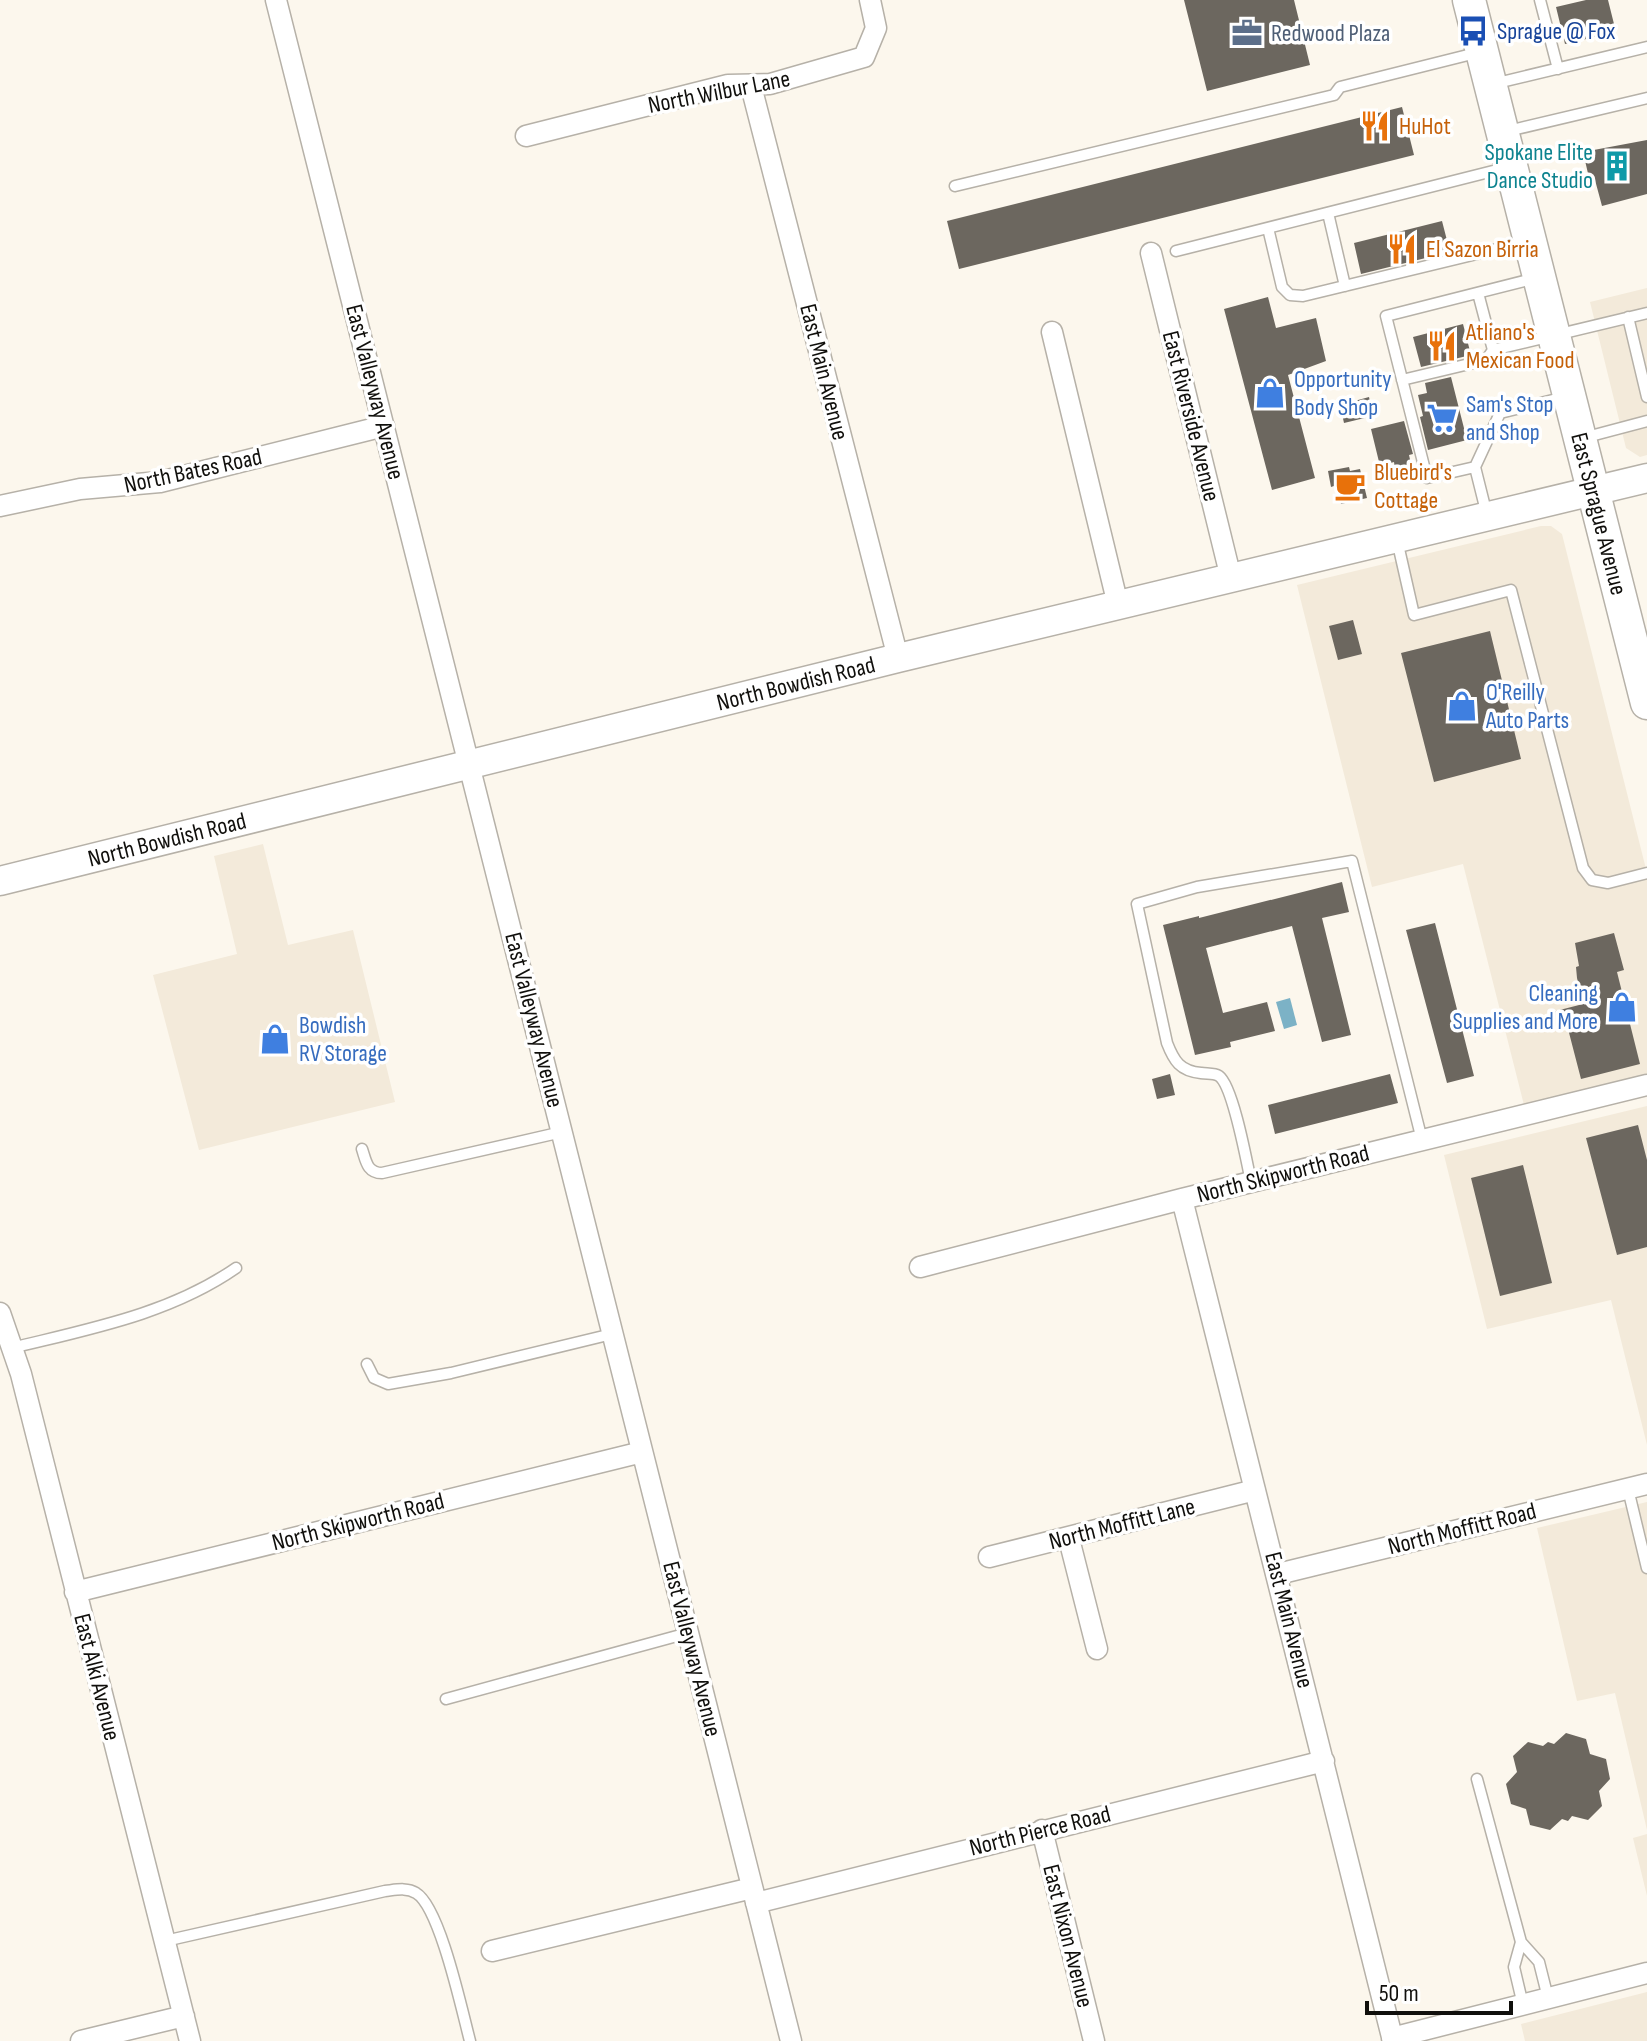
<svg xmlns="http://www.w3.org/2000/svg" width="1647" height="2041" viewBox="0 0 1647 2041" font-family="'Sofia Sans Condensed',sans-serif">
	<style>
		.built { fill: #f3eada }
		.water { fill: #7cb2c6 }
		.building { fill: #6c675f }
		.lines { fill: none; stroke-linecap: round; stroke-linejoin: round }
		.lane-casing { stroke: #b6b1a8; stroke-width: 13 }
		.street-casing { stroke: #b6b1a8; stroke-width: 23 }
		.secondary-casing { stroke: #b6b1a8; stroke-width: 31 }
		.primary-casing { stroke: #b6b1a8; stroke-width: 35 }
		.lane { stroke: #fff; stroke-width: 10 }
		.street { stroke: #fff; stroke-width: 20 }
		.secondary { stroke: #fff; stroke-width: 28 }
		.primary { stroke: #fff; stroke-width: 32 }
		.labels { text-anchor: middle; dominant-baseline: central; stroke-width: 7; stroke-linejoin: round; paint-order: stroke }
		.transit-label { font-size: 24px; fill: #164399; stroke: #fff; text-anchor: start }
		.service-label { font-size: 24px; fill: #4e5e75; stroke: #fff; text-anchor: start }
		.street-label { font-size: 24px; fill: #100f0c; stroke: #fff }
		.food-label { font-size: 24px; fill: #c56008; stroke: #fff; text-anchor: start }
		.culture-label { font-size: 24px; fill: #0d838f; stroke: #fff; text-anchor: end }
		.shop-label { font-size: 24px; fill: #366cbe; stroke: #fff; text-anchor: start }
	</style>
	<rect width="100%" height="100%" fill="#fcf7ed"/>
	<path class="built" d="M1647,288V455L1640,457L1626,448L1590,302Z
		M1541,526H1551L1562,534L1647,873V1079L1525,1109L1463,864L1372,887L1297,585Z
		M263,844L288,945L353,930L395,1102L199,1150L153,975L237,954L214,856Z
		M1647,1106V1445L1611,1300L1487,1329L1444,1155Z
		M1647,1502V1830L1615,1693L1577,1701L1537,1528Z
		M1647,1834V1896L1633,1838Z
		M1647,1992V2041H1525L1521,2024Z"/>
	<path class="water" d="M1290,998L1297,1025L1284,1029L1276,1002Z"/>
	<path class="building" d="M1184,0H1294L1310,65L1207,91Z
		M1586,0H1608L1616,32L1565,44L1556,7Z
		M1402,107L1414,155L959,269L947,221Z
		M1647,140V194L1602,206L1595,180L1590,182L1583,152Z
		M1442,221L1450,252L1361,274L1354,243Z
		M1268,297L1276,328L1316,318L1326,361L1288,375L1315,478L1272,490L1224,309Z
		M1463,324L1471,355L1421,367L1413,337Z
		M1451,377L1467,440L1428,450L1420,417L1423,416L1418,395L1427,393L1425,383Z
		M1369,397L1373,416L1344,423L1340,405Z
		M1404,421L1413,454L1409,455L1411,464L1395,469L1394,462L1380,466L1371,429Z
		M1349,467L1350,471L1360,469L1367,498L1341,504L1337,485L1331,487L1328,471Z
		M1353,620L1362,654L1338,660L1329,626Z
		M1490,631L1521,759L1434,782L1401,653Z
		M1342,882L1349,912L1322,918L1351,1035L1322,1042L1292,926L1206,948L1223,1013L1267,1002L1275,1031L1230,1042L1231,1047L1195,1055L1163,925L1199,916V918Z
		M1435,923L1474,1076L1447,1083L1406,930Z
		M1614,933L1624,970L1617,972L1640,1064L1581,1079L1567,1025L1556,1027L1552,1012L1583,1004L1577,978L1576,967L1579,966L1575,943Z
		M1170,1074L1175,1095L1157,1099L1152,1079Z
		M1390,1074L1398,1103L1275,1134L1268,1105Z
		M1638,1125L1647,1160V1247L1617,1255L1586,1138Z
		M1523,1165L1552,1283L1500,1296L1471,1178Z
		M1566,1733L1586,1739L1590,1754L1606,1759L1610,1779L1599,1791L1602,1806L1588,1820L1572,1816L1568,1821L1562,1819L1550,1830L1530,1825L1526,1809L1511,1804L1506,1784L1517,1772L1513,1756L1528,1742L1543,1746L1548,1742L1554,1744Z"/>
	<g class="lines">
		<g class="lane-casing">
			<path id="lane" d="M1540,0L1558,69
				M1493,84L1647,47
				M1508,131L1647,98
				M955,186L1334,95L1340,87L1476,53
				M1328,213L1345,286
				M1268,228L1282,287L1290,295L1303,296L1526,242
				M1176,251L1509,167
				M1478,293L1493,350
				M1628,317L1647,397
				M1402,380L1486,360L1493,350L1647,313
				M1583,438L1647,421
				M1475,467L1427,478L1386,316L1536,278
				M1487,515L1475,467L1500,413L1565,397
				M1397,540L1414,615L1511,590L1583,868L1592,880L1608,883L1647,873
				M362,1149C366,1161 367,1173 382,1173L562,1132
				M1251,1182C1247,1163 1233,1086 1219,1076C1214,1073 1207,1074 1201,1073C1180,1071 1174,1061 1167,1043L1137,904L1197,887L1352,861L1422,1140
				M12,1348C89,1329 170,1314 236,1268
				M367,1364L374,1378L388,1384L451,1373L612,1334
				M1628,1489L1647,1568
				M446,1699L688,1633
				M1477,1779L1521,1942
				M165,1941L385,1891C395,1890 407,1887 416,1893C440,1907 462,2011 470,2041
				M1523,2005L1514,1967L1521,1942L1539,1962L1548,1998"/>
		</g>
		<g class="street-casing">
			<path id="street" d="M276,0L791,2041
				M751,86L898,658
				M526,136L728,85L770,84L864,57L876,28L870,0
				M1151,253L1231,578
				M1052,332L1118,605
				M0,506L80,489L160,482L384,426
				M1182,1199L1393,2041
				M920,1267L1182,1199L1647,1085
				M0,1313L21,1374L190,2041
				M1069,1539L1097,1649
				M989,1557L1255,1490
				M1278,1574L1647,1484
				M75,1592L642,1452
				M1042,1830L1094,2041
				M756,1903L1324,1761
				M492,1951L752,1888
				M1392,2038L1647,1973
				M81,2041L184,2016"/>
		</g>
		<g class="secondary-casing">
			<g id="secondary">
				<path id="s1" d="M0,881L898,658L1647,478"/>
			</g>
		</g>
		<g class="primary-casing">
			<g id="primary">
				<path id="s2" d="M1469,0L1647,703"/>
			</g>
		</g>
		<use href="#lane" class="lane"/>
		<use href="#street" class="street"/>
		<use href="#secondary" class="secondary"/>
		<use href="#primary" class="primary"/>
	</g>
	<defs>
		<g id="bus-bare" transform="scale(2.4)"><path d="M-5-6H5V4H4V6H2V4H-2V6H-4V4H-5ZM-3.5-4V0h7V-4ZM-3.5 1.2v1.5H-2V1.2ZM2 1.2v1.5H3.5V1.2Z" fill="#1a4fb4" stroke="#fff" stroke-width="2.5" paint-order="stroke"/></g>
		<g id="office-bare" transform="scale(2.4)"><path d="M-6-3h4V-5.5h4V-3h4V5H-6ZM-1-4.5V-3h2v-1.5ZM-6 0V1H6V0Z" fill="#5c6f8a" stroke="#fff" stroke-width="2.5" paint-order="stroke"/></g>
		<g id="restaurant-bare" transform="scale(2.4)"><path d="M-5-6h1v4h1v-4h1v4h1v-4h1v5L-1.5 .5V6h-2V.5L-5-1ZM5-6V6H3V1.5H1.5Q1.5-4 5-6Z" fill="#e8710a" stroke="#fff" stroke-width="2.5" paint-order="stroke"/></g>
		<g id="building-bare" transform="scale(2.4)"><path d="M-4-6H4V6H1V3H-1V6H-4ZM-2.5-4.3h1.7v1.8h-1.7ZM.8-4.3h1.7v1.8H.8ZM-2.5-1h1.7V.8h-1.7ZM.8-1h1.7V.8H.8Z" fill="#0f9aa8" stroke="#fff" stroke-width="2.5" paint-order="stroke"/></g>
		<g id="shop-bare" transform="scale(2.4)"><path d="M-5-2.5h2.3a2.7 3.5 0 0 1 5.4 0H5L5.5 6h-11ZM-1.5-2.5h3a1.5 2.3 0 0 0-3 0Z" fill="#3f7fe0" stroke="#fff" stroke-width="2.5" paint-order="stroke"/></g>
		<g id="supermarket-bare" transform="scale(2.4)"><path d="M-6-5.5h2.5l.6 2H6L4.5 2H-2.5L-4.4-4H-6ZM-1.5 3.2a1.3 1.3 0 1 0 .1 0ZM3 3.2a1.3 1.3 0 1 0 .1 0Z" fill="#3f7fe0" stroke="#fff" stroke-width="2.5" paint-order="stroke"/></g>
		<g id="cafe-bare" transform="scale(2.4)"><path d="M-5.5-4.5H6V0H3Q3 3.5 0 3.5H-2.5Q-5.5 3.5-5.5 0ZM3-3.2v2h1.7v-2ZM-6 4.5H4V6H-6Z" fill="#e8710a" stroke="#fff" stroke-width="2.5" paint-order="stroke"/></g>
	</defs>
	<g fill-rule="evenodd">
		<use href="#bus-bare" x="1473" y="31"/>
		<use href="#office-bare" x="1247" y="33"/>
		<use href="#restaurant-bare" x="1375" y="126"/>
		<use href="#building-bare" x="1617" y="166"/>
		<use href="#restaurant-bare" x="1402" y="249"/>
		<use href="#restaurant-bare" x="1442" y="346"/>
		<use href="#shop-bare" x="1270" y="393"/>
		<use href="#supermarket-bare" x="1442" y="418"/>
		<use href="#cafe-bare" x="1350" y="486"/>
		<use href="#shop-bare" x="1462" y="706"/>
		<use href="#shop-bare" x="1622" y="1007"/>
		<use href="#shop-bare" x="275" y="1039"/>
	</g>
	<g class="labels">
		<g class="transit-label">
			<text x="1497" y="31">Sprague @ Fox</text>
		</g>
		<g class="service-label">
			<text x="1271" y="33">Redwood Plaza</text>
		</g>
		<g class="street-label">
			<text transform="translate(719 92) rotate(-11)">North Wilbur Lane</text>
			<text transform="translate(824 372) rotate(76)">East Main Avenue</text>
			<text transform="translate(375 392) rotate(76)">East Valleyway Avenue</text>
			<text transform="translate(1191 416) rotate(76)">East Riverside Avenue</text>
			<text transform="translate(193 471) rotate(-12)">North Bates Road</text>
			<text stroke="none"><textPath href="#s2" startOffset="530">East Sprague Avenue</textPath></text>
			<text stroke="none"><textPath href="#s1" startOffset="820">North Bowdish Road</textPath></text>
			<text stroke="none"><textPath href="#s1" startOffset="172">North Bowdish Road</textPath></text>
			<text transform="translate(534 1020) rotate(76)">East Valleyway Avenue</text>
			<text transform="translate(1283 1174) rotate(-14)">North Skipworth Road</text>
			<text transform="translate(358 1522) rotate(-14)">North Skipworth Road</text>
			<text transform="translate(1122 1524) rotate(-14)">North Moffitt Lane</text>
			<text transform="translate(1462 1529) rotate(-14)">North Moffitt Road</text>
			<text transform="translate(1289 1620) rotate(76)">East Main Avenue</text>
			<text transform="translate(692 1649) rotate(76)">East Valleyway Avenue</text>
			<text transform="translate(97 1677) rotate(76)">East Alki Avenue</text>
			<text transform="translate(1040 1831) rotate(-14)">North Pierce Road</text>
			<text transform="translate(1068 1936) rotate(76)">East Nixon Avenue</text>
		</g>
		<g class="food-label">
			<text x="1399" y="126">HuHot</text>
			<text x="1426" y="249">El Sazon Birria</text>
			<text x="1466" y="332">Atliano's<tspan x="1466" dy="28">Mexican Food</tspan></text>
			<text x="1374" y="472">Bluebird's<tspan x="1374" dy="28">Cottage</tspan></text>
		</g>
		<g class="culture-label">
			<text x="1593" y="152">Spokane Elite<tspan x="1593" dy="28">Dance Studio</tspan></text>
		</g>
		<g class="shop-label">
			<text x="1294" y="379">Opportunity<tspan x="1294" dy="28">Body Shop</tspan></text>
			<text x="1466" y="404">Sam's Stop<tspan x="1466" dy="28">and Shop</tspan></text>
			<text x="1486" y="692">O'Reilly<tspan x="1486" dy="28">Auto Parts</tspan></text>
			<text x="1598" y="993" text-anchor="end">Cleaning<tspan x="1598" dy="28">Supplies and More</tspan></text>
			<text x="299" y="1025">Bowdish<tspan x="299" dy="28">RV Storage</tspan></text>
		</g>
	</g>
	<path d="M1367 2001v12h144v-12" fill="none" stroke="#100f0c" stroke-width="4"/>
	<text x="1379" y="2001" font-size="24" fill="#100f0c" stroke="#ffffff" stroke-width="6" paint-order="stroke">50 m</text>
</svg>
